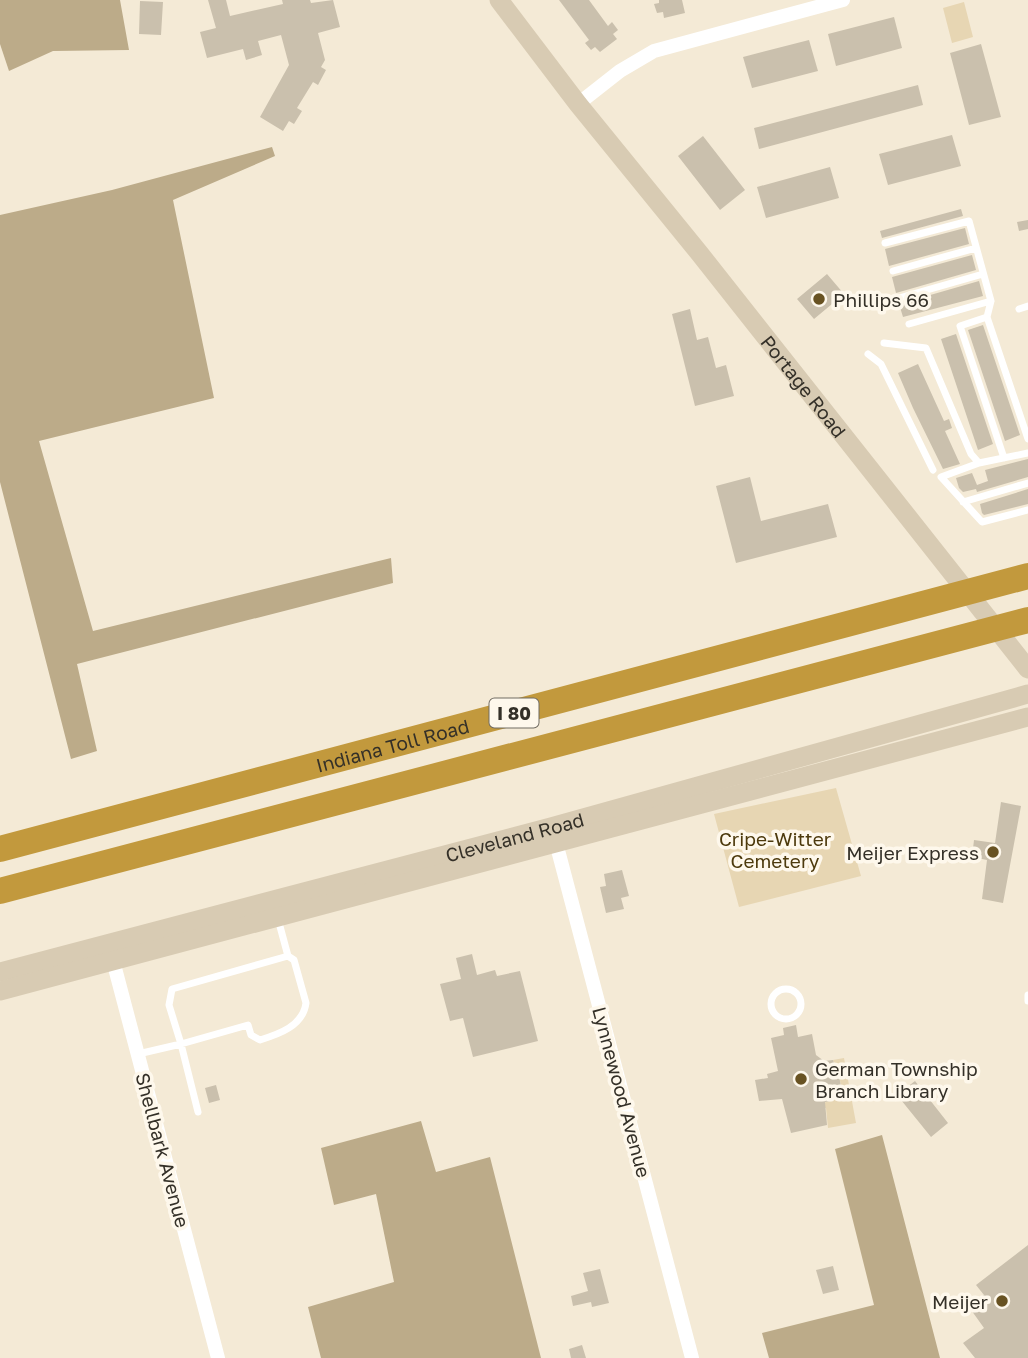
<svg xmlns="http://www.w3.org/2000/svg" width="1028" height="1358" viewBox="0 0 1028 1358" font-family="'Golos Text',sans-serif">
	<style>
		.green { fill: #e7d6b3 }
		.forest { fill: #bcab89 }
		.building { fill: #cac0ad }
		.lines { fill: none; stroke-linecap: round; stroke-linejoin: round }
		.lane { stroke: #fff; stroke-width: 7 }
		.street { stroke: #fff; stroke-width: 14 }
		.secondary { stroke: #d8cbb3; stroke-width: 19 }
		.highway { stroke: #c2993d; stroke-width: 26 }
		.poi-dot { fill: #685222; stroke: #fef8ec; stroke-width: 2.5 }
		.labels { text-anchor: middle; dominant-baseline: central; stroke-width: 7; stroke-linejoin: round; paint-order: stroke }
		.shield { fill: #fef8ec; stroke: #716c63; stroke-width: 2 }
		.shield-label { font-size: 18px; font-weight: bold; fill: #343028 }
		.poi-label { font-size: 19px; fill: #343028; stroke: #fef8ec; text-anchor: start }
		.street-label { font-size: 19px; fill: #343028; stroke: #fef8ec }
		.park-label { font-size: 19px; fill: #4d3a0d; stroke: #fef8ec }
	</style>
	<rect width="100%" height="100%" fill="#f4ead6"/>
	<path class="green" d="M964,2L973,37L952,43L943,8Z
		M836,788L861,876L739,907L714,814Z
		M844,1058L856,1123L828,1128L826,1108H824L823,1103L830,1101L828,1089L841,1086L837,1063H834L833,1060Z"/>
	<path class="forest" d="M0,0H120L129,50L53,51L9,71L0,44Z
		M272,147L275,156L173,200L214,398L39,441L93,631L391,558L393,583L77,664L97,751L71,759L0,482V215L112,190Z
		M421,1121L436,1172L490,1157L541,1358H321L308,1307L394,1282L376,1194L334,1205L321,1148Z
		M882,1135L940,1358H769L762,1333L874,1305L835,1149Z"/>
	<path class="building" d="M208,0H226L230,16L283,4L282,0H310L311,3L333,0L340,27L318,33L325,60L321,67L326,70L318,85L313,82L297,108L302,111L294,124L289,121L283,131L260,117L289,65L281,35L258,41L262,55L246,60L243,49L207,58L200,32L216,28Z
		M559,0H589L608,26L612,22L618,30L613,34L617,39L600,52L595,47L591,50L585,43L589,40Z
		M659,0H682L685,13L664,18L663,12L657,13L654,4L659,3Z
		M140,1L163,2L161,35L139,34Z
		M894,17L902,48L836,66L828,34Z
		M809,40L818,71L752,88L743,57Z
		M981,44L1001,117L969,125L950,53Z
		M918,85L923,105L759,149L754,128Z
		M952,135L961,166L888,185L879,154Z
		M703,136L745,190L720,210L678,156Z
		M830,167L839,198L766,218L757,187Z
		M961,209L963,216L882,238L880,231Z
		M1028,220V229L1019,231L1017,222Z
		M965,228L969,244L889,266L885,249Z
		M972,255L976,270L896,293L892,277Z
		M827,274L844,294L814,319L797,299Z
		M979,281L983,296L903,317L899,304Z
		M690,309L697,340L708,337L716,368L726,365L734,396L695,406L672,314Z
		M983,325L1020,435L1005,441L968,330Z
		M956,334L993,444L978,450L941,339Z
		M918,364L944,421L949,419L952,428L945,431L960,464L943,469L913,408L898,373Z
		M1028,459V477L977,492L976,489L963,492L959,488L956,478L972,473L977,485L988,481L985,470Z
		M750,477L761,521L828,504L837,537L736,563L716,486Z
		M1028,489V504L984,515L982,513L980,504Z
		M1001,802L1021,806L1003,903L982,899L987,860L972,857L974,840L995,843Z
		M622,870L629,896L621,898L624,909L606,913L600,887L606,886L604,874Z
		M472,954L477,975L495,970L497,976L520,971L538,1041L473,1057L463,1018L450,1021L440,984L461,979L456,958Z
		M796,1025L798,1037L812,1034L816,1055L824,1061L833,1060L834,1063H837L841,1087L828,1089L830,1101L825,1102L827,1125L791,1133L782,1099L759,1101L755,1080L768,1078L767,1074L778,1071L771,1038L784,1035L783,1028Z
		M915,1081L948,1123L931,1137L897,1095Z
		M216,1085L220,1100L209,1103L205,1088Z
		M1028,1245V1358H975L963,1343L984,1328L969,1307L984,1295L976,1285Z
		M833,1266L839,1290L823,1294L816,1270Z
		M600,1269L609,1303L592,1307L591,1302L573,1306L571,1296L588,1291L583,1273Z
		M582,1345L586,1358H571L569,1349Z"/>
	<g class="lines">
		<path class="lane" d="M885,243L969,221L991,301L987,317
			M893,271L976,248
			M899,298L983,274
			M1019,309L1028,306
			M909,324L991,301
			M884,343L926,348L971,454L979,463
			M868,354L881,364L933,470
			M1028,453L979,463L941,477L982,522L1028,510
			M1004,458L960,326L987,317L1028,439
			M963,502L1028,483
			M278,919L288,956
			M288,956L294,960L306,1003C303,1026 279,1034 260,1040L251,1035L248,1025L181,1044L169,1005L172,989Z
			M771 1004a15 15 0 1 1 30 0a15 15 0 1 1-30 0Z
			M1028,995V1001
			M138,1054L181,1044L198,1112"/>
		<path class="street" d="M578,104L620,71L654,51L843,0
			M554,835L692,1358
			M111,953L218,1358"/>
		<g class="secondary">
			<path id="s1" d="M499,0L578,104L700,254L1028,669"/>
			<path id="s2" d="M0,972L551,827L1028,694"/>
			<path d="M0,991L1028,717"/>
		</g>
		<g class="highway">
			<path id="s3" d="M0,849L1028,576"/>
			<path d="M0,891L1028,620"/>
		</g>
	</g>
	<g class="poi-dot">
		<circle cx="819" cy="299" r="7"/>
		<circle cx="993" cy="852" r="7"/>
		<circle cx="801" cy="1079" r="7"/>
		<circle cx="1002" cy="1301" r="7"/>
	</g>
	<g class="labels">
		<rect class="shield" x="489.5" y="698.5" width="49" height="29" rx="5"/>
		<g class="shield-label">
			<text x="514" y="713">I 80</text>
		</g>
		<g class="poi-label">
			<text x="833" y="299">Phillips 66</text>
			<text x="979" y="852" text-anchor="end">Meijer Express</text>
			<text x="815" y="1068">German Township<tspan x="815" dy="22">Branch Library</tspan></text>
			<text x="988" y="1301" text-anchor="end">Meijer</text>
		</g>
		<g class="street-label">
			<text stroke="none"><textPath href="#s1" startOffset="492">Portage Road</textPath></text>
			<text stroke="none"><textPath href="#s3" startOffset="406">Indiana Toll Road</textPath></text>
			<text stroke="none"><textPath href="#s2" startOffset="532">Cleveland Road</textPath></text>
			<text transform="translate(622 1092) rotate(75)">Lynnewood Avenue</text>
			<text transform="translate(163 1150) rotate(75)">Shellbark Avenue</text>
		</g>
		<g class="park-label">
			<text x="775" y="838">Cripe-Witter<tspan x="775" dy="22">Cemetery</tspan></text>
		</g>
	</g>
</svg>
